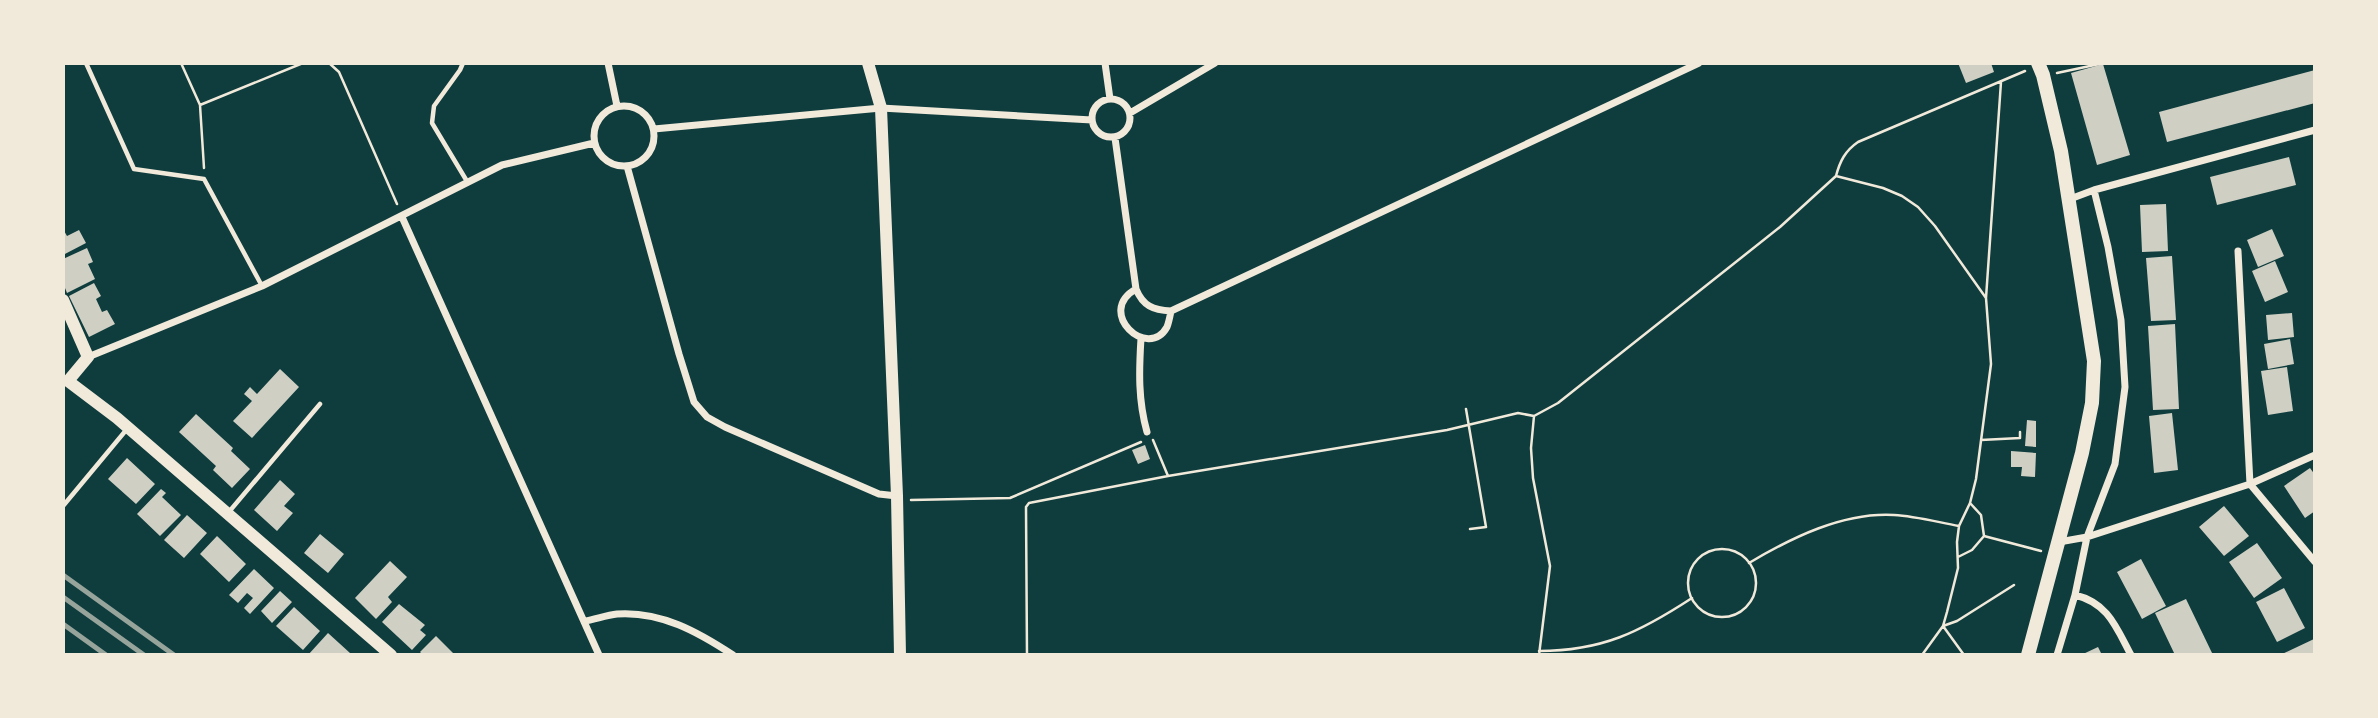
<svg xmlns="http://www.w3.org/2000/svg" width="2378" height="718" viewBox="0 0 2378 718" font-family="Spectral,serif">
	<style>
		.building { fill: #cfcfc3 }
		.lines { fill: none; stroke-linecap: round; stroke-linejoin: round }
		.path { stroke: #f1e9da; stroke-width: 2.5 }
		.service { stroke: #f1e9da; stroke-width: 4.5 }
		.minor { stroke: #f1e9da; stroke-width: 7 }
		.tertiary { stroke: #f1e9da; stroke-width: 12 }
		.primary { stroke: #f1e9da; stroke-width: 14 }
		.rail { stroke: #97a49c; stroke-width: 5 }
	</style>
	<rect width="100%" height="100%" fill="#0f3d3e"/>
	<path class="building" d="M1958,63H1991L1994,72L1966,83Z
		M2103,64L2130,155L2097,165L2071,73Z
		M2315,70V103L2167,142L2159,112Z
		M2289,157L2296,185L2217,205L2210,177Z
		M2166,204L2168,251L2142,252L2140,205Z
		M63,229L67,236L79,230L86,243L63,255Z
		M2272,229L2284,256L2258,267L2247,240Z
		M87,248L93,262L88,264L95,279L67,293L63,283V259Z
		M2172,256L2176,320L2151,321L2146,258Z
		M2275,261L2288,292L2265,302L2252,271Z
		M94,283L101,296L96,299L102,312L107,310L115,324L89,337L69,296Z
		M2292,313L2294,337L2268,340L2266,315Z
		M2175,324L2179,409L2153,410L2148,326Z
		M2290,339L2294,364L2268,369L2264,344Z
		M2287,367L2293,411L2268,415L2261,371Z
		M280,369L299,387L252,438L233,421L252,401L244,394L250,387L257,394Z
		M2172,413L2178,470L2154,473L2149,416Z
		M196,414L233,448L231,451L250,469L232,488L213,470L216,466L179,432Z
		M2027,420L2036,421V447L2025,446Z
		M1145,445L1150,459L1138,464L1132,450Z
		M2011,451L2036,453L2035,477L2021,476L2022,467H2011Z
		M127,458L155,484L136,504L108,479Z
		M2310,468L2315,475V511L2305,518L2284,486Z
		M280,480L295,494L284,506L293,513L277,531L254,510Z
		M161,489L166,493L162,497L181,515L160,536L137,514Z
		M2224,506L2249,536L2224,556L2199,527Z
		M187,515L207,533L184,558L164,540Z
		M320,534L344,554L328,573L304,553Z
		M217,536L246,564L229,582L200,554Z
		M2257,543L2282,578L2254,598L2229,562Z
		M2141,559L2166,606L2142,619L2117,572Z
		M390,561L407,577L388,597L392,602L376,619L355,598Z
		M254,569L274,588L250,614L244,608L253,598L247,593L238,603L229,595Z
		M2284,588L2305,628L2277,642L2256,602Z
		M280,591L292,602L272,623L261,611Z
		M2186,599L2213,655H2175L2155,613Z
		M399,604L425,625L420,630L426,635L412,650L382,622Z
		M294,607L320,631L303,650L276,626Z
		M328,633L350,653L349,655H308Z
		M436,636L455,655H423L420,652Z
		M2314,639L2315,655H2280Z
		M2098,647L2102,655H2081Z"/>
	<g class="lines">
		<path class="path" d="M181,63L200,105L204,168
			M329,63L339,72L397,204
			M2057,73L2104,63
			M200,105L303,63
			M1836,176C1840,161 1845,151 1858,142L2025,71
			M1986,298L2001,82
			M1466,409L1486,527L1470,529
			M1534,416L1531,448L1533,478L1550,566L1539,655
			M1153,440L1168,476
			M1981,440L2020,438V432
			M911,500L1010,498L1141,442
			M1984,536L2041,551
			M1688 583a34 34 0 1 1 68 0a34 34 0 1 1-68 0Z
			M1958,557L1972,550L1984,536L1981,515L1970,503
			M1749,563C1791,538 1843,512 1894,515C1915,516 1937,522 1959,526
			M1539,651C1602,651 1640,632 1692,598
			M1027,655L1026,507L1029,503L1168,476L1447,430L1518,413L1534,416L1558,403L1780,227L1836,176L1883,188L1902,196L1918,207L1935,226L1986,298L1991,364L1976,479L1970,503L1959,526L1957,542L1958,568L1947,612L1943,626L1922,655
			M1964,655L1943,626L1957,621L2014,585"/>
		<path class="service" d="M86,63L134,169L204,179L262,286
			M463,63L460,70L434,106L432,123L468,183
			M63,506L127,429
			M228,513L320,404"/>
		<path class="minor" d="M608,63L617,106
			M1105,63L1110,99
			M1092 118a19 19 0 1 1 38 0a19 19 0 1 1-38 0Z
			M594 136a30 30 0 1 1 60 0a30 30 0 1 1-60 0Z
			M1130,113L1215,63
			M654,129L881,108L1092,120
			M1115,138L1136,289C1143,306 1153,310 1171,311L1699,63
			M627,166L679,354L694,402L707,417L725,427L879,494L897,496
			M2070,199L2094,190L2315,130
			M402,217L599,655
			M2238,251L2250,484L2315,562
			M1136,289C1095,312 1148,361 1167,327C1169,322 1170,316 1171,311
			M1141,338C1139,371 1138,400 1147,432
			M88,357L262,286L502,165L594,143
			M2059,542L2087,537L2250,484L2315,455
			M2075,595C2108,603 2116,627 2131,655
			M585,621C596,619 607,615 617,614C661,611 698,632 733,655
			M2057,655L2075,595L2087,537L2115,464L2125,387L2121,320L2108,247L2094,190"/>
		<path class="tertiary" d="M868,63L881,108L897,496L900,655
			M63,300L88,357L68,381L117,418L391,655"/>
		<path class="primary" d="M2028,655L2082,453L2092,403L2094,361L2061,151L2043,75L2038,63"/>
		<path class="rail" d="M63,575L174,655
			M63,597L144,655
			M63,624L106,655"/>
	</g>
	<rect width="2378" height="718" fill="none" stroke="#f1e9da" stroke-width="130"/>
</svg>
